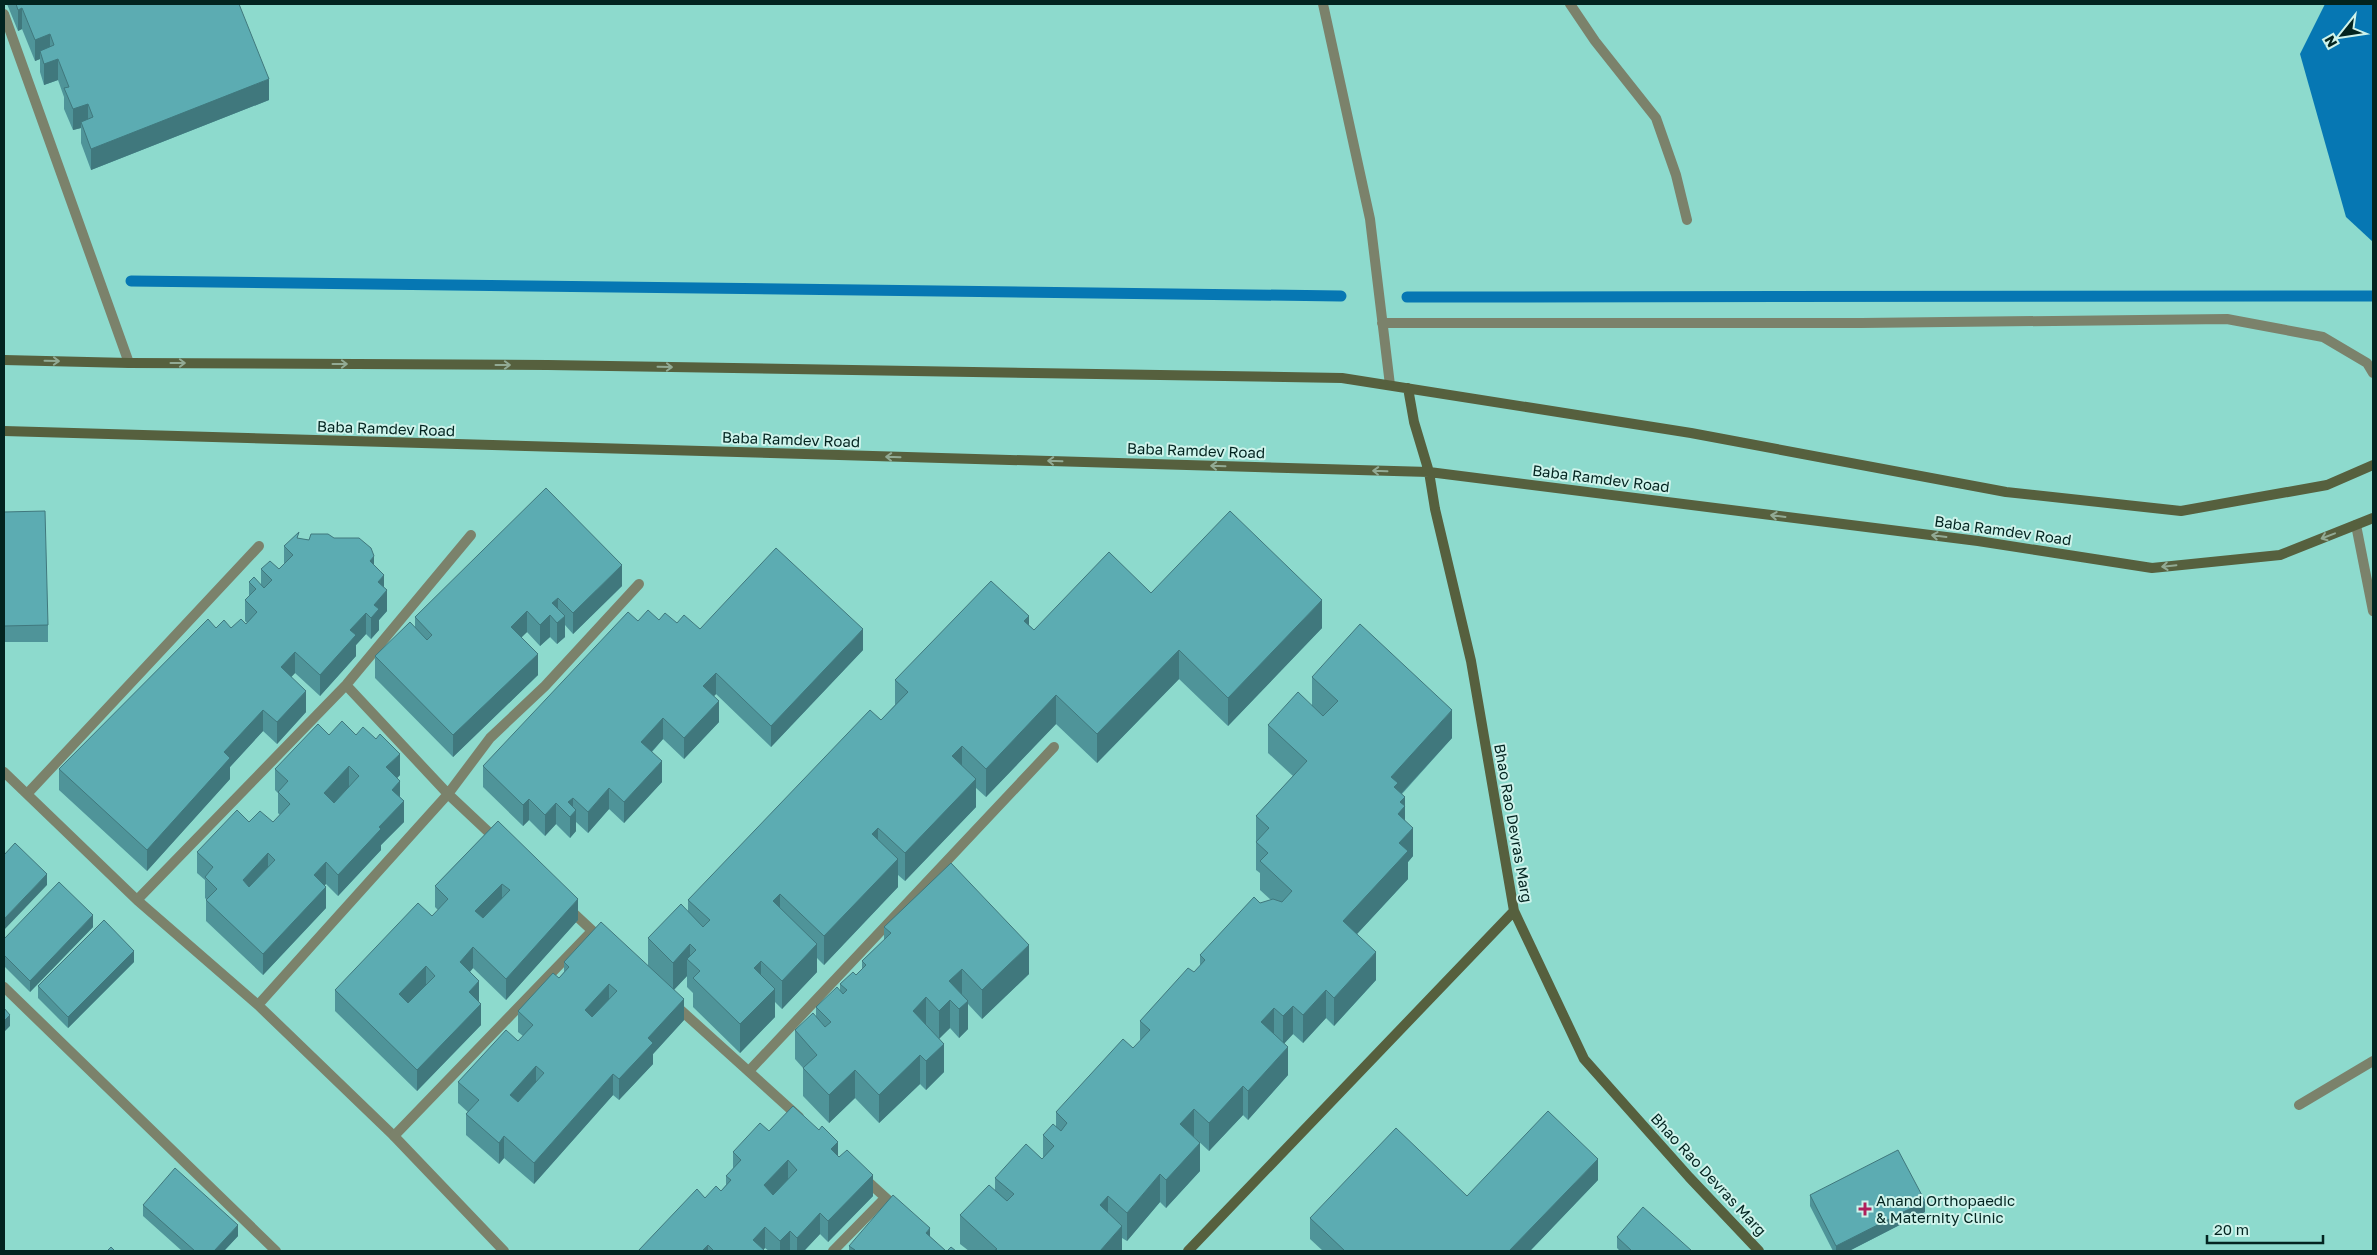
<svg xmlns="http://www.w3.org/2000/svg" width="2377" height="1255" viewBox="0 0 2377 1255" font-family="'Golos Text',sans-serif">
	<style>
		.water { fill: #0677b3 }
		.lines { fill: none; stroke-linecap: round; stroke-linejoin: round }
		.stream { stroke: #0677b3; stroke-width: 11 }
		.lane { stroke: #7b826b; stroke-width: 10 }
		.street { stroke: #7b826b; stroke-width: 10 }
		.secondary { stroke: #56603e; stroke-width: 10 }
		.wall { fill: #4f9499 }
		.shaded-wall { fill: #40787d }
		.building { fill: #5cacb2; stroke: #40787d; fill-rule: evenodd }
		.oneway { stroke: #92aa94 }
		.poi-dot { fill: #ae205b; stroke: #cef3eb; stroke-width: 2 }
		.labels { text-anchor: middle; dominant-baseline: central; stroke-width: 4; stroke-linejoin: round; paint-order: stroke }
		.street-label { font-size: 15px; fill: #032420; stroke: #cef3eb }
		.poi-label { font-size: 15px; fill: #032420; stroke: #cef3eb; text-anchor: start }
	</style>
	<rect width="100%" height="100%" fill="#8ddacd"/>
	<path class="water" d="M2325,4H2373V242L2346,217L2300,54Z"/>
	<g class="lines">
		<path class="stream" d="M131,281L1341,296
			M1407,297L2373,296"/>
		<path class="lane" d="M346,685L448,794L497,840
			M4,772L137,900L258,1005L394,1136L504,1251
			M27,794L259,546
			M137,900L346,685L471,535
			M569,909L598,936
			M4,987L276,1251
			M674,1004L799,1117
			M258,1005L448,794L490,738L545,686L639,584
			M749,1071L1054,747
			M864,1178L898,1209
			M833,1251L885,1198"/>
		<path class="street" d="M1323,4L1370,219L1390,385
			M1570,4L1595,41L1656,118L1676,175L1687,220
			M4,14L129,363
			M1382,323H1861L2227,319L2323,337L2367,363L2373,373
			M2356,525L2373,611
			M2299,1105L2373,1061
			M394,1136L592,931"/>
		<path class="secondary" d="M4,360L129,363L548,365L1342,378L1691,433L2006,492L2181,511L2327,485L2373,465
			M1408,388L1414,422L1429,472L1435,509L1471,661L1514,911L1584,1059L1689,1177L1759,1251
			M4,431L1429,472L1978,541L2152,568L2280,555L2373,518
			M1188,1251L1514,911"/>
	</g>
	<path class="wall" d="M7,4H239L269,100L91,170L81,143V128L73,130L64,109V97L58,80L44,85L40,72V59L35,61L22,29L18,31Z
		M4,512L48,625V642H4Z
		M334,538L374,565L384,587L387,611L379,620V630L371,639L366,634L356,645V656L320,696L295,673L291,677L306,712L277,744L263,731L230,767V779L147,871L59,790V769L216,628H231L246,624L247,623L245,621V600L249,597V582L261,584V569H279L284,564V546L299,539L309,540Z
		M622,586L573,634L565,625V637L557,644L550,637L540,646L527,632L521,637L538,675L453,757L375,678V656L415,627V617Z
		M1151,593L1322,628L1228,726L1179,679L1097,763L1056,724L986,797L976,788V807L905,881L898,875V887L824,965L817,958V972L782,1009L775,1002V1017L740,1053L693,1007V993L687,987V976L674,989L684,1020L653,1054V1064L619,1100L613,1095L534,1184L504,1158L499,1164L466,1135V1114L468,1112L458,1103V1082L518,1041L523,1036L518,1032V1011L559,978L564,972V962L648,965V938L688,912V900L881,720L895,705V680L1029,625L1034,630Z
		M659,620L677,623L700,629L863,650L771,747L716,694L714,696L719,722L684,759L663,739L652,752L662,782L624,823L609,809L588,833L576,822V831L570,838L556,824L545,836L529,820L523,826L483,787V766L638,621Z
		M1312,677L1452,738L1402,794L1405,820L1413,856L1408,862V879L1357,934L1376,980L1334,1026L1326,1018L1303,1043L1293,1034L1284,1043L1288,1075L1248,1120L1243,1115L1209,1151L1194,1137L1200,1171L1166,1208L1160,1202L1127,1241L1122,1238V1251H969L960,1244V1215L995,1190V1178L1042,1159L1043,1158V1135L1056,1126V1112L1133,1048L1140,1041V1021L1194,972L1200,966V955L1260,903L1271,900L1260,890V873L1256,870V816L1293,776L1268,753V725L1312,705Z
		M329,735L400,775L397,778L404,822L381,845V850L338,896L326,884L324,885L326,908L263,975L206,921V900H207L205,898V880L197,873V852L249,822H273L280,815L278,813V793L275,790V769Z
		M498,821L578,920L506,1000L473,968L470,972L479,1001L481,1025L417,1091L335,1011V990L432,916L438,910L435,907V886Z
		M93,927L30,992L4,966V939Z
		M884,927L1029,974L982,1019L968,1004V1029L959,1038L950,1028L939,1038L944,1072L926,1090L920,1084L879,1123L855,1098L829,1123L803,1096V1068L795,1059V1030L816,1017V1007L840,990V984L856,975L862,969V961L884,940Z
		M134,962L68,1028L38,998V986Z
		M769,1131L838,1156L873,1196L828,1242L820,1234L804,1251H769L765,1248L763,1250L765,1251H638L705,1198L721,1191L726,1185V1176L733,1169V1152Z
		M1598,1180L1530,1251H1323L1310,1239V1218Z
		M1810,1195L1925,1212L1849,1251H1833L1810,1206Z
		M143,1205L238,1236L224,1251H182L143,1216Z
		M930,1237L946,1251H849V1246Z
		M1617,1237L1692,1251H1620L1617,1248Z"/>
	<path class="shaded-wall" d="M22,8V29L18,31V10Z
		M50,34V55L40,51V59L35,61V40Z
		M58,59V80L44,85V64Z
		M269,79V100L91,170V149Z
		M88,104V125L81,122V128L73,130V109Z
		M374,556V578L370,561Z
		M622,565V586L573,634V613Z
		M384,575V593L387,590V611L379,620V630L371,639V618L378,582Z
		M558,598V619L552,603Z
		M1322,600V628L1228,726V698Z
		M527,611V632L511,648V627Z
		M366,613V634L356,645V656L320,696V675L350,630Z
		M550,615V637L540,646V625Z
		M565,616V637L557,644V623Z
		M1029,616V645L1024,621Z
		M863,629V650L771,747V726Z
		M1179,650V679L1097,763V734Z
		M295,652V673L281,688V667Z
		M538,654V675L453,757V735Z
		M716,673V694L703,707V686Z
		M306,691V712L277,744V722Z
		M1056,695V724L986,797V769Z
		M719,701V722L684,759V738Z
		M263,710V731L230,767V779L147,871V850L224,752Z
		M1452,710V738L1398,797V811L1391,777Z
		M663,718V739L641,763V742Z
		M962,746V774L952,756Z
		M400,754V775L386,789V767Z
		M662,761V782L624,823V802Z
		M349,766V787L324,814V793Z
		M976,779V807L905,881V853Z
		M400,781V802L392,790Z
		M609,788V809L588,833V812Z
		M1405,797V825L1398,814L1400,802Z
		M573,798V814L576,810V831L570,838V817L568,802Z
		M529,799V820L523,826V805Z
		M404,801V822L381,845V850L338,896V875L379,827Z
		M556,803V824L545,836V815Z
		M878,828V856L872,834Z
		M1413,828V856L1408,862V879L1343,949V921L1399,843Z
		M268,853V875L243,902V880Z
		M898,859V887L824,965V936Z
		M326,862V884L314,896V875Z
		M47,874V885L4,930V919Z
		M502,884V905L475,932V911Z
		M326,887V908L263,975V954Z
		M780,894V922L773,901Z
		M578,899V920L506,1000V979Z
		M93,915V927L30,992V981Z
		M690,944V962L687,959V976L673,991V963Z
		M817,944V972L782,1009V981Z
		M1029,945V974L982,1019V990Z
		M473,947V968L460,983V962Z
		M134,951V962L68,1028V1017Z
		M1376,952V980L1334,1026V998Z
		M761,961V989L754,968Z
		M426,966V987L399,1015V994Z
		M962,969V997L950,1000V1028L939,1039V1011L949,981Z
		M479,981V1003L469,992Z
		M609,984V1005L585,1031V1010Z
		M775,989V1017L740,1053V1024Z
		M1326,990V1018L1303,1043V1015Z
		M926,997V1026L913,1011Z
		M684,999V1020L653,1054V1064L619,1100V1079L648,1038Z
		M968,1001V1029L959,1038V1009Z
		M481,1004V1025L417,1091V1070Z
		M1293,1006V1034L1283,1045V1016Z
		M1274,1008V1036L1261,1022Z
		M10,1015V1026L4,1032V1021Z
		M944,1044V1072L926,1090V1061Z
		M1288,1047V1075L1248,1120V1091Z
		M920,1055V1084L879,1123V1095Z
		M536,1066V1087L510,1116V1095Z
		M855,1070V1098L829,1123V1095Z
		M613,1074V1095L534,1184V1163Z
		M1243,1086V1115L1209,1151V1123Z
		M1194,1109V1137L1180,1124Z
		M504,1136V1158L499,1164V1143Z
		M838,1142V1163L831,1149Z
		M1200,1143V1171L1166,1208V1180Z
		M1598,1159V1180L1530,1251H1509Z
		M788,1160V1182L764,1207V1185Z
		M1160,1174V1202L1127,1241V1213Z
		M873,1175V1196L828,1242V1221Z
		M1108,1196V1225L1100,1205Z
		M1925,1201V1212L1849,1251H1836V1246Z
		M820,1213V1234L804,1251H797V1238Z
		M238,1225V1236L224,1251H214Z
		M1122,1226V1251H1100Z
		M765,1227V1248L762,1251L753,1240Z
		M930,1228V1249L926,1233Z
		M790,1231V1251H780V1241Z
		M708,1245V1251H702Z"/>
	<path class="building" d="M16,4H239L269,79L91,149L81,122L93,117L88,104L73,109L64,88L69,87L58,59L44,64L40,51L54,45L50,34L35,40L22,8L18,10Z
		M546,488L622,565L573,613L558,598L552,603L565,616L557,623L550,615L540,625L527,611L511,627L538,654L453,735L375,656L410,622L427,640L432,635L415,617Z
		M45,511L48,625L4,626V512Z
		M1230,511L1322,600L1228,698L1179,650L1097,734L1056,695L986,769L962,746L952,756L976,779L905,853L878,828L872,834L898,859L824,936L780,894L773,901L817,944L782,981L761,961L754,968L775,989L740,1024L693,978L700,971L687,959L696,950L690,944L673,963L648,938L681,904L703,927L710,920L688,900L870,710L881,720L908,692L895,680L991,581L1029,616L1024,621L1034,630L1109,552L1151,593Z
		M299,532L297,538L309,540L311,534H328L334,538H359L371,548L374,556L370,561L384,575L378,582L387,590L374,605L379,609L371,618L366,613L350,630L356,635L320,675L295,652L281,667L306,691L277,722L263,710L224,752L230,758L147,850L59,769L208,619L216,628L224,620L231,628L241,619L246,624L257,612L245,600L256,589L249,582L254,577L264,588L272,580L261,569L270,561L279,569L293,555L284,546Z
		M776,548L863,629L771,726L716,673L703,686L719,701L684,738L663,718L641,742L662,761L624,802L609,788L588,812L573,798L568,802L576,810L570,817L556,803L545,815L529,799L523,805L483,766L628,612L638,621L648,610L659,620L665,613L677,623L684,615L700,629Z
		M1360,624L1452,710L1391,777L1398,783L1394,787L1405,797L1400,802L1405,806L1398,814L1413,828L1399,843L1408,851L1343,921L1376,952L1334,998L1326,990L1303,1015L1293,1006L1283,1016L1274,1008L1261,1022L1288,1047L1248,1091L1243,1086L1209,1123L1194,1109L1180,1124L1200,1143L1166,1180L1160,1174L1127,1213L1108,1196L1100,1205L1122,1226L1100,1251H994L997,1249L960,1215L989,1185L1007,1201L1014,1194L995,1178L1026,1144L1042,1159L1054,1146L1043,1135L1053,1124L1061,1131L1067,1123L1056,1112L1123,1039L1133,1048L1150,1030L1140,1021L1188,968L1194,972L1205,960L1200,955L1254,897L1260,903L1273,899L1282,902L1292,891L1260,861L1268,853L1256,842L1269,828L1256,816L1307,761L1268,725L1298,692L1323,716L1338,701L1312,677Z
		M342,721L356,735L363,727L376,739L380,734L400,754L386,767L400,781L392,790L404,801L379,827L381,829L338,875L326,862L314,875L326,887L263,954L206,900L217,889L205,877L213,867L197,852L237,810L249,822L260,811L273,822L290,804L278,792L288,781L275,769L318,724L329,735ZM349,766L359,776L334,803L324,793ZM268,853L275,860L249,887L243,880Z
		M498,821L578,899L506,979L473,947L460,962L479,981L469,992L481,1004L417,1070L335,990L418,903L432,916L448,899L435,886ZM502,884L510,890L483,918L475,911ZM426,966L435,976L408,1003L399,994Z
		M15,843L47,874L4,919V855Z
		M951,863L1029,945L982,990L962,969L949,981L968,1001L959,1009L950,1000L939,1011L926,997L913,1011L944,1044L926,1061L920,1055L879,1095L855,1070L829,1095L803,1068L817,1055L795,1030L813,1013L825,1027L831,1022L816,1007L837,987L843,994L847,990L840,984L853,972L856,975L866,965L862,961L891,933L884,927Z
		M59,882L93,915L30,981L4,955V939Z
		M104,920L134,951L68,1017L38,986Z
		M601,922L684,999L648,1038L653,1043L619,1079L613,1074L534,1163L504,1136L499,1143L466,1114L479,1100L458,1082L506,1030L518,1041L533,1025L518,1011L553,973L559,978L569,967L564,962ZM609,984L617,991L592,1017L585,1010ZM536,1066L544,1073L518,1102L510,1095Z
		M4,1008L10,1015L4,1021Z
		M793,1106L819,1130L822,1126L838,1142L831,1149L839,1157L847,1150L873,1175L828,1221L820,1213L797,1238L790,1231L780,1241L765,1227L753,1240L765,1251H714L708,1245L702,1251H638L697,1189L705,1198L716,1186L721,1191L731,1180L726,1176L741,1160L733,1152L760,1123L769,1131ZM788,1160L797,1170L773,1195L764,1185Z
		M1548,1111L1598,1159L1509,1251H1345L1310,1218L1396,1128L1467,1196Z
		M1898,1150L1925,1201L1836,1246L1810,1195Z
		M175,1168L238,1225L214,1251H195L143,1205Z
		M893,1195L930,1228L926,1233L946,1251H854L855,1250L849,1246Z
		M1643,1207L1692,1251H1632L1617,1237Z
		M111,1247L115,1251H107Z
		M951,1247L956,1251H947Z"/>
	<defs><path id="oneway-shaft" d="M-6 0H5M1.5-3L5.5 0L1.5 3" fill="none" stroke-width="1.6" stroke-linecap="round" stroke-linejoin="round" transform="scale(1.25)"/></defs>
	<g class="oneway">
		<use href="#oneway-shaft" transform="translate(52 361) rotate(1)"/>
		<use href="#oneway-shaft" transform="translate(178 363)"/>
		<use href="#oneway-shaft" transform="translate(340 364)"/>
		<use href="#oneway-shaft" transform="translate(503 365)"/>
		<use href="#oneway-shaft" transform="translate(665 367) rotate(1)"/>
		<use href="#oneway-shaft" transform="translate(893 457) rotate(-178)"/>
		<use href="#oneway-shaft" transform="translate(1055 461) rotate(-178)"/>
		<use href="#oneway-shaft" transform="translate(1218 466) rotate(-178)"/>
		<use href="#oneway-shaft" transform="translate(1380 471) rotate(-178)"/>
		<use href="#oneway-shaft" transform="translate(1778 516) rotate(-173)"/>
		<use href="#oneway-shaft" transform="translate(1939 536) rotate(-173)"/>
		<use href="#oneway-shaft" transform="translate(2328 536) rotate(159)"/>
		<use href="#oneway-shaft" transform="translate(2169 566) rotate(174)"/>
	</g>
	<path class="poi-dot" d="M1862.5 1201.5h5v5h5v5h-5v5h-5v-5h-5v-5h5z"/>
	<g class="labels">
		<g class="street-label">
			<text transform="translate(386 428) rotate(2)">Baba Ramdev Road</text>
			<text transform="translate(791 439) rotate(2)">Baba Ramdev Road</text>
			<text transform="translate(1196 450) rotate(2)">Baba Ramdev Road</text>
			<text transform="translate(1601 478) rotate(7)">Baba Ramdev Road</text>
			<text transform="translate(2003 530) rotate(8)">Baba Ramdev Road</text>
			<text transform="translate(1514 823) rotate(80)">Bhao Rao Devras Marg</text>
			<text transform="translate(1709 1174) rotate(47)">Bhao Rao Devras Marg</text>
		</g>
		<g class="poi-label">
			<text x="1876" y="1200">Anand Orthopaedic<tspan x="1876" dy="17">&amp; Maternity Clinic</tspan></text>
		</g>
	</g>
	<rect width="2377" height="1255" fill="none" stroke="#032420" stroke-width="10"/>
	<g transform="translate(2342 35) rotate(240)" stroke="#cef3eb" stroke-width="4" paint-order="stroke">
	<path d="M0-4L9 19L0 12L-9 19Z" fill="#032420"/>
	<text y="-8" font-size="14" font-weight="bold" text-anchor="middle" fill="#032420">N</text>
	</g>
	<path d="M2207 1235v8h116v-8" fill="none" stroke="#032420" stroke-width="2.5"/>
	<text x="2214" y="1235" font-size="15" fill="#032420" stroke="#cef3eb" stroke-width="4" paint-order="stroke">20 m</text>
</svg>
